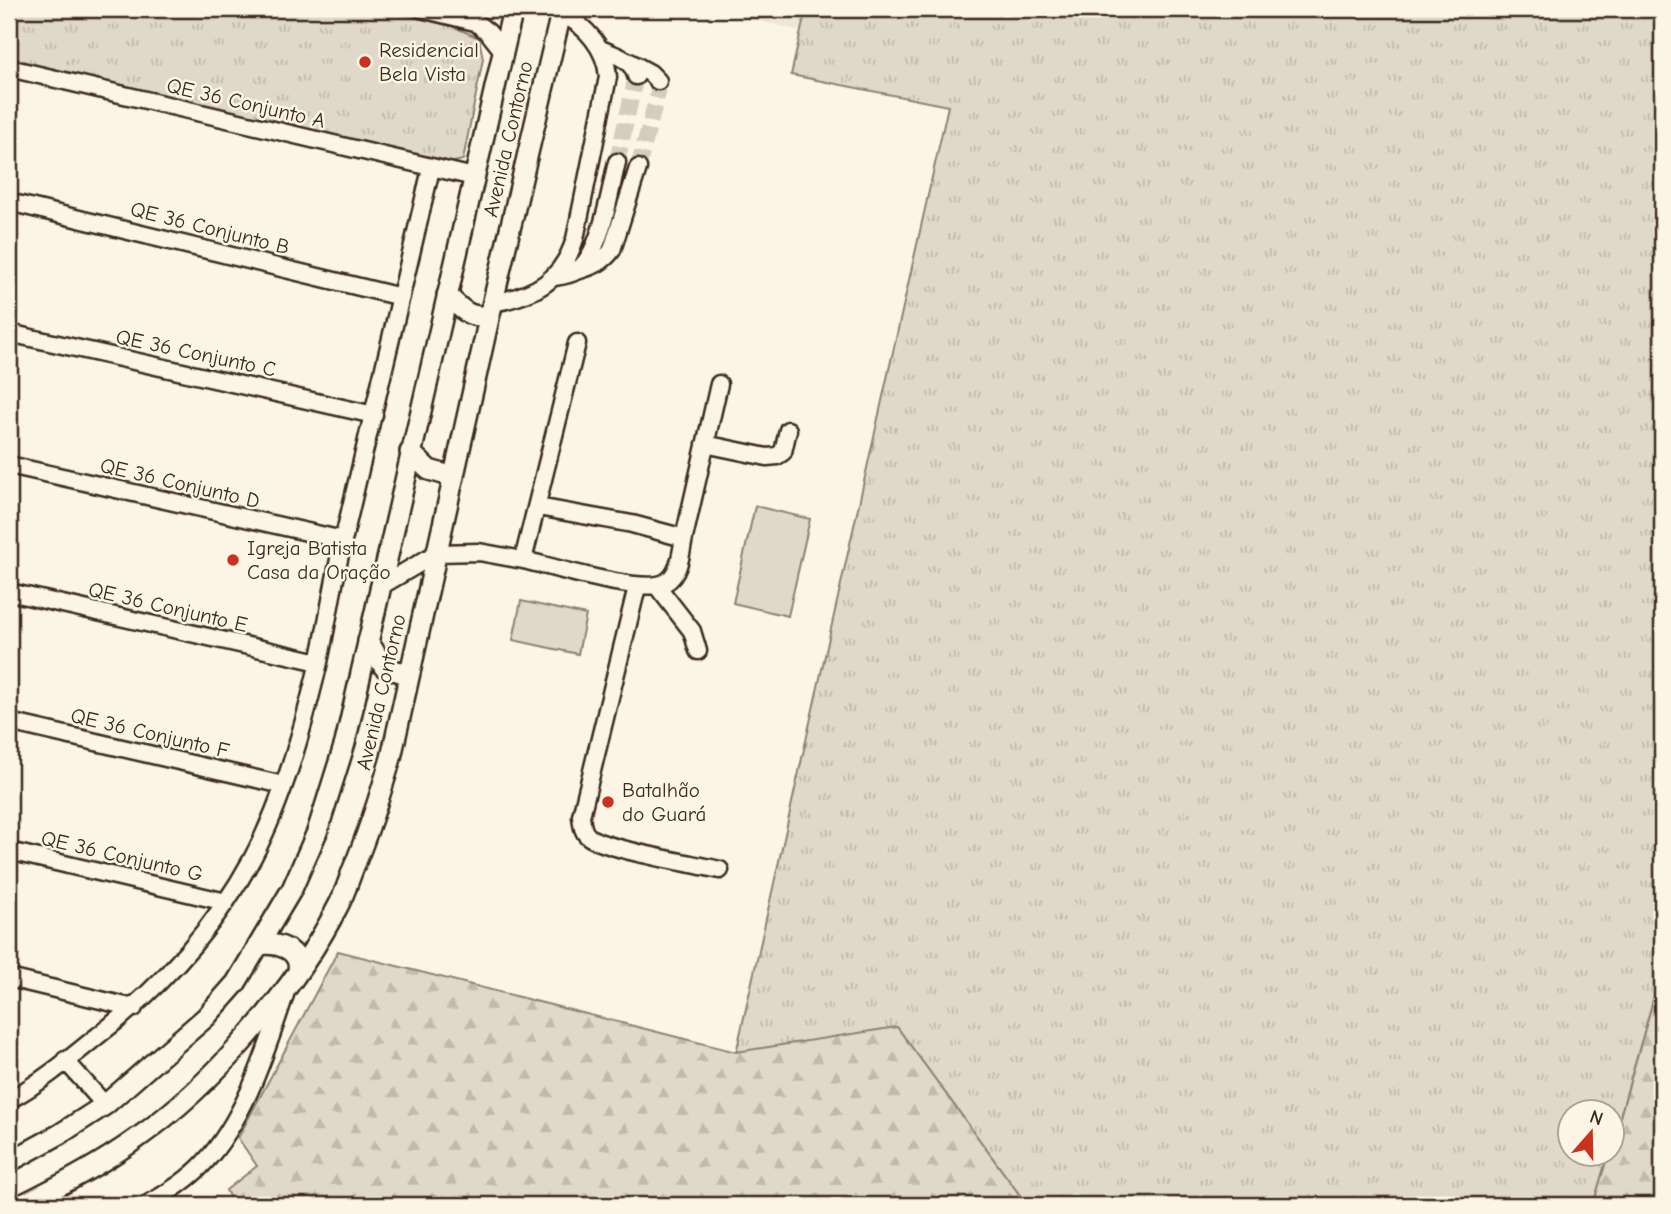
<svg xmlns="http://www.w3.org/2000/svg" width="1671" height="1214" viewBox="0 0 1671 1214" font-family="'Comic Neue',sans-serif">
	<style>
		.built { fill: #eee6d6 }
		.grass { fill: url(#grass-tufts); stroke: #8e8173; stroke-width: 2 }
		.forest { fill: url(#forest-firs); stroke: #8e8173; stroke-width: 2 }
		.pitch { fill: #e0d8c8; stroke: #8e8173; stroke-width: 2 }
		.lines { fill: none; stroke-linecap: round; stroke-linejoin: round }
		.minor-tunnel { stroke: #d5ccbd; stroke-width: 16; stroke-dasharray: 16 8; stroke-linecap: butt }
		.minor-casing { stroke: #3b2a1e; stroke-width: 21 }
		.major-casing { stroke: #3b2a1e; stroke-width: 24 }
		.minor { stroke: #fcf5e5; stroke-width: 16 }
		.major { stroke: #fcf5e5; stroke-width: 19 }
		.poi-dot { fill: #c8321e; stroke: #fcf5e5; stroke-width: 2.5 }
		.labels { text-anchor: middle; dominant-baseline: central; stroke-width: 5; stroke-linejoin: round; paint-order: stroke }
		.poi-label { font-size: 21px; fill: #3b2a1e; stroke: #fcf5e5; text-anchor: start }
		.street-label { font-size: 21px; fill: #3b2a1e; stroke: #fcf5e5 }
	</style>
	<defs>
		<pattern id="grass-tufts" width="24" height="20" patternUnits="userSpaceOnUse" patternTransform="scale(1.75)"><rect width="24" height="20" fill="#e0d8c8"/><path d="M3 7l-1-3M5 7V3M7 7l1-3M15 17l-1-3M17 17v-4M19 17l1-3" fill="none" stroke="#c1baab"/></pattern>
		<pattern id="forest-firs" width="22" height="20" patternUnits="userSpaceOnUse" patternTransform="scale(1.75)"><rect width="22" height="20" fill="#e0d8c8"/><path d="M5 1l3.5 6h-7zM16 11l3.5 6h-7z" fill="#c1baab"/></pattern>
	</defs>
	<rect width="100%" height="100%" fill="#fcf5e5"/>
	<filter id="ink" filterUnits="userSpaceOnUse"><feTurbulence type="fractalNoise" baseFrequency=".0143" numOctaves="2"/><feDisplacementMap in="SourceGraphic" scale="14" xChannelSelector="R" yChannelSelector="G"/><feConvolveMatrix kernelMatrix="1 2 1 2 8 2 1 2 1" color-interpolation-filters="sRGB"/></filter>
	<g filter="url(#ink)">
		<path class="built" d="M710,9H806L801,31Z"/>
		<path class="grass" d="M9,9H377L452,26L479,38L483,59L463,160L445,164L9,59Z
			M806,9H1662V969L1612,1145V1112H1570V1154L1608,1155L1593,1205H1027L897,1027L736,1053L948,106L791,75Z"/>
		<path class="forest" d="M338,951L736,1052L897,1027L1027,1205H233L226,1190L257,1166L238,1138Z
			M1662,969V1205H1593L1608,1155L1612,1154V1145Z"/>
		<path class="pitch" d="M755,506L810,519L788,616L733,603Z
			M521,601L586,615L578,654L513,640Z"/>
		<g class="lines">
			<path class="minor-tunnel" d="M617,162L636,76
				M638,168L658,93V81"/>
			<g class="minor-casing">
				<path id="minor" d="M422,9L475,22L488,32L503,51
					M603,50C617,56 632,59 636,76
					M628,61L650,73L658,81
					M9,68L474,177
					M9,202L401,297
					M577,271C592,266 603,263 612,250L638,168
					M554,277C561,276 570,275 576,271C601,256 610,190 617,162
					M493,303C535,295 562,281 575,239L608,77C606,48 586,26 561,13
					M9,333L374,415
					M705,444L767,457L777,456L783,452L788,430
					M9,465L343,540
					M684,538L719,384
					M523,560C551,566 645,596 666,582C680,574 681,552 684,538L632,524L538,507
					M657,586L692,631L698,651
					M379,587L437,553L479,552L523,560L577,343
					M637,587L581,816C582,823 582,831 588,836C602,849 696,864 720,870
					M9,592L319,662
					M9,722L283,785
					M9,851L226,902
					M9,978L134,1008
					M65,1060L105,1105
					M9,1100C39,1084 68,1060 95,1038C158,990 214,929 252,859C284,799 303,728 319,662C328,621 334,578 344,537C373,414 402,291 431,169
					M146,1205C166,1194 187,1181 203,1164C245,1120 266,1051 285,995"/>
			</g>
			<g class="major-casing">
				<path id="major" d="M447,295C460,308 471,321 490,314
					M410,452L429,470L454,477
					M368,641L384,667L400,672L410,671
					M259,945C276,942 302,949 298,971
					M9,1162L60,1134L105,1105L206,1017L236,983L292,889L317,832L345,743L513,9
					M21,1205C60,1186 100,1165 136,1139C211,1087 295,990 337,908C344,896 348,882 353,869C368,833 380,796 391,758L490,314L562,9"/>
			</g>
			<use href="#minor" class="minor"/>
			<use href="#major" class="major"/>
		</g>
	</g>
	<g class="poi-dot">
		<circle cx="365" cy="62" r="7"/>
		<circle cx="233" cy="560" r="7"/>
		<circle cx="608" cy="802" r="7"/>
	</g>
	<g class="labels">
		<g class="poi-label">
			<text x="379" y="50">Residencial<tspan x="379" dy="24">Bela Vista</tspan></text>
			<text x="247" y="548">Igreja Batista<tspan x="247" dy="24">Casa da Oração</tspan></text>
			<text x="622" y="790">Batalhão<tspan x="622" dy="24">do Guará</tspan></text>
		</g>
		<g class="street-label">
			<text transform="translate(246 103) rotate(13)">QE 36 Conjunto A</text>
			<text transform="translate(508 139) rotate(-77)">Avenida Contorno</text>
			<text transform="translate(210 228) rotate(14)">QE 36 Conjunto B</text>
			<text transform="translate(196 353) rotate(12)">QE 36 Conjunto C</text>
			<text transform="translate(180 483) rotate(13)">QE 36 Conjunto D</text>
			<text transform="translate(168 607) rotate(13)">QE 36 Conjunto E</text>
			<text transform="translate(381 692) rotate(-77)">Avenida Contorno</text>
			<text transform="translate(150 733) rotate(13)">QE 36 Conjunto F</text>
			<text transform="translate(122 856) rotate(13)">QE 36 Conjunto G</text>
		</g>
	</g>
	<rect width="1671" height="1214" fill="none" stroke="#fcf5e5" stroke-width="35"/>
	<rect x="18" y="18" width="1636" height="1179" fill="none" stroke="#3b2a1e" stroke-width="2.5" filter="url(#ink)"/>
	<g transform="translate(1591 1133) rotate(20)"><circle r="33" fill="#fcf5e5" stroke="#afa495" stroke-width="2"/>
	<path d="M0-5L12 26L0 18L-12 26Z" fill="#c8321e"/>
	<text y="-10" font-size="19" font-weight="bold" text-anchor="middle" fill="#3b2a1e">N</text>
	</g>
</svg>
